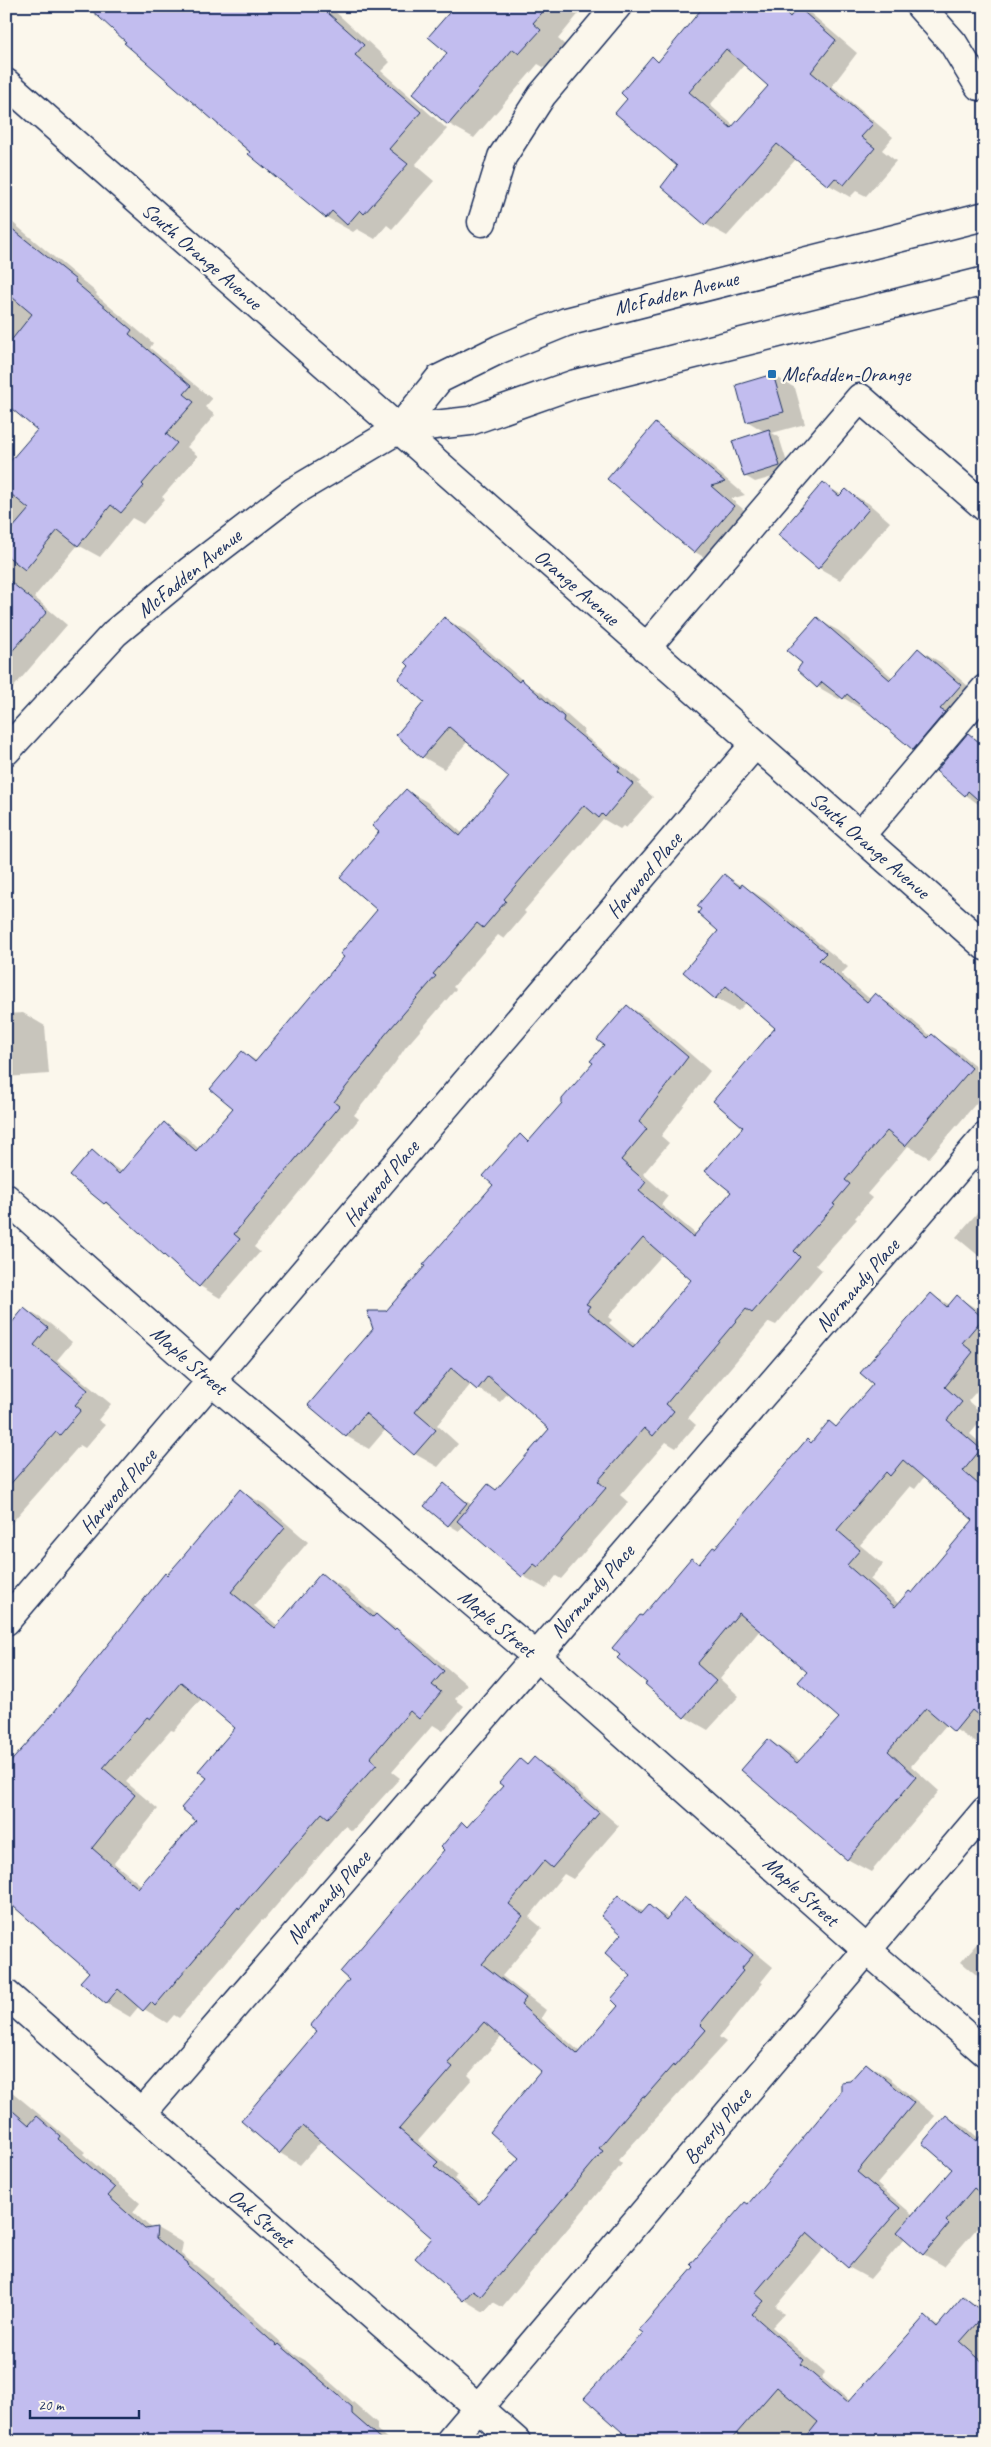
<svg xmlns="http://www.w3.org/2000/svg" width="991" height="2447" viewBox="0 0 991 2447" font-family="Caveat,sans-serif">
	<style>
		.shadow { fill: #0003; fill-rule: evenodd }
		.building { fill: #c2bdef; stroke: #1b2f5e; fill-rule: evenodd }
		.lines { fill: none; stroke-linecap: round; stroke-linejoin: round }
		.minor-casing { stroke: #1b2f5e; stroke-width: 31 }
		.minor { stroke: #fbf7ec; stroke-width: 28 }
		.poi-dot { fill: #1f6fb2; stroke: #fbf7ec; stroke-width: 2 }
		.labels { text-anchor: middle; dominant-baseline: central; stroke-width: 4.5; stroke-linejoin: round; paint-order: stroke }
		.street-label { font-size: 21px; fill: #1b2f5e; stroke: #fbf7ec }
		.poi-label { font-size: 21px; fill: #1b2f5e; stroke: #fbf7ec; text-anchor: start }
	</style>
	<rect width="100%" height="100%" fill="#fbf7ec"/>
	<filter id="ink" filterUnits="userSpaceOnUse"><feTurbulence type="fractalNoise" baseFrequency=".02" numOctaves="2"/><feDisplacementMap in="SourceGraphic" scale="10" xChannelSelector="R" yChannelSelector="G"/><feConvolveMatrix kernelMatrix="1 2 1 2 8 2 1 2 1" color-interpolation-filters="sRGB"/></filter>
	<g filter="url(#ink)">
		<path class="shadow" d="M92,6H329L390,62L381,71L447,129L415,165L434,181L392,229L387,225L375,239L357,229L353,232L326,217L277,177L126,43L128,41Z
			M457,6H585L558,39L565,45L545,68L538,64L474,138L449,124L414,94L449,53Z
			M696,6H802L857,53L832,86L893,137L882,150L896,161L866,196L856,191L850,197L829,185L797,158L727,236L705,224L679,166L629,98L652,58L659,62L701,11ZM745,64L769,86L734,126L710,105Z
			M6,217L97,293L96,295L153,343L150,348L212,399L205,407L215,415L187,447L198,456L162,497L165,499L143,524L132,518L100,557L78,545L34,597L67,625L6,696V468L38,430L6,382Z
			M773,375L795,388L805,424L772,433L779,437L790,472L755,482L745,476L765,432L747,421Z
			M656,425L677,437L745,495L731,499L755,519L716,564L695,552Z
			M823,484L842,495L846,491L868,503L890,522L840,580L819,568L780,535Z
			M444,618L465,630L528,685L542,693L584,730L583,734L640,781L638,784L653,797L626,828L623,826L620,829L603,819L524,911L526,913L504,939L498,935L453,987L456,989L405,1048L395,1063L354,1115L359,1119L254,1247L260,1252L220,1298L200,1286L120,1212L104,1203L92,1152L122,1172L164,1124L185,1136L199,1149L235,1108L243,1053L257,1061L345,957L379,910L380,831L406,790L427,802L463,834L510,777L468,741L444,769L423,757L426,702Z
			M817,619L839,631L893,678L918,649L940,662L982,698L935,762L913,749L866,709L865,711L842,697L839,699L818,687L803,663Z
			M968,734L985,744V809L966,795Z
			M724,875L765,899L848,967L841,974L871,1000L875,995L898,1008L932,1037L955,1049L985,1074V1093L929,1158L908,1146L867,1194L872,1198L855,1218L857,1219L816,1265L822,1270L776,1325L769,1322L688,1418L696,1425L676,1448L666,1442L620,1495L628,1502L561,1579L556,1576L546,1589L523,1576L464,1525L459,1531L449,1525L444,1485L472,1505L488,1486L497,1490L551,1429L509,1392L500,1402L471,1384L437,1425L458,1444L438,1467L415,1454L386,1429L369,1449L346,1436L375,1329L386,1312L495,1184L520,1136L530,1142L564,1103L594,1063L627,1006L650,1019L710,1071L661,1136L669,1143L643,1174L668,1196L661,1205L697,1235L733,1192L745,1127L777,1028L747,1002L738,1011L715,998ZM663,1254L693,1280L636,1346L609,1323L612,1320L608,1317Z
			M23,1013L45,1026L49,1074L6,1077V1014Z
			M985,1204V1261L956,1237Z
			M931,1295L950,1305L957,1297L985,1314V1382L968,1401L985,1416L970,1434L985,1447V1737L978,1744L947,1724L911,1766L939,1791L871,1872L847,1859L769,1740L801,1761L840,1718L809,1672L760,1630L720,1679L739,1696L708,1730L685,1717L648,1682L643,1618L691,1559L700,1565L715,1550L807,1441L812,1443L829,1423L837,1427L875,1384ZM924,1477L974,1522L913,1594L899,1604L870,1579L883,1564L860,1545L910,1486L915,1489Z
			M25,1309L49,1323L72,1342L57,1360L111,1404L98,1420L105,1425L85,1448L80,1445L6,1529V1331Z
			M240,1491L264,1504L308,1542L254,1606L278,1626L321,1575L345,1588L381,1618L419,1644L467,1685L455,1699L464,1706L443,1731L433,1725L392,1772L400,1778L352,1831L345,1826L263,1921L262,1920L179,2018L174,2015L167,2023L139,2006L130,2017L106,2003L91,1972L47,1723ZM202,1698L236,1728L208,1778L198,1821L142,1886L114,1863L158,1809L126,1782L171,1730L174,1731Z
			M534,1759L554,1770L619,1826L573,1879L564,1874L529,1917L542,1928L502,1976L546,2010L541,2018L580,2052L620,2006L633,1976L623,1933L618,1896L644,1912L649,1906L669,1918L684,1899L705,1911L773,1967L761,1982L763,1983L719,2037L726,2042L618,2160L622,2164L502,2307L493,2302L484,2312L464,2300L434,2237L322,2140L300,2165L280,2153L319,2031L351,1979L446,1849L462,1824L468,1828L505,1786L520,1761L528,1765ZM502,2036L543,2071L521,2158L482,2203L454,2179L458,2175L418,2141L472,2079L468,2075Z
			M985,1934V1982L961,1962Z
			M867,2064L888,2077L935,2116L877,2184L913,2215L954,2169L946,2116L967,2128L985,2144V2219L944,2266L923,2254L905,2238L870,2279L848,2267L826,2246L776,2306L784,2314L772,2327L825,2373L821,2377L850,2401L925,2318L940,2326L963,2297L985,2310V2441H636L644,2333Z
			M6,2087L85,2152L83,2154L140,2203L133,2212L152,2229L157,2228L183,2243L181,2254L213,2279L212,2280L294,2354L305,2360L377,2423V2430L390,2441H6Z"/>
		<path class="building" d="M87,6H320L364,45L355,55L421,112L389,149L408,164L364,214L360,210L347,225L332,211L326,218L248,154L250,152L124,43L126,42Z
			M455,6H548L533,23L541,30L519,54L513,49L448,125L412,94L447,53L428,37Z
			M704,6H778L790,17L798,7L836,40L811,72L873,124L861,137L875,148L844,185L835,178L828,186L777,144L705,225L661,187L677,166L615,113L627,99L621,93L652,56L658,62ZM726,49L768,86L731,128L689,92Z
			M6,224L76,280L75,282L132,330L129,334L191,386L184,394L194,402L166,434L177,443L142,484L144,486L121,513L111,505L78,546L58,530L25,570L6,555V536L29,509L6,490V466L37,430L6,404V347L32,314L6,292Z
			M773,374L784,412L746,422L736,385Z
			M655,423L725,482L711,486L734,506L694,553L607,479Z
			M769,429L780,466L744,477L732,441Z
			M823,482L839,496L846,489L869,509L818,569L778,535Z
			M6,578L47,612L6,658Z
			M444,617L519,682L521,679L564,717L563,721L620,768L618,771L633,784L605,817L602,814L599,818L584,805L504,899L506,901L483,928L477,923L433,974L436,976L384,1036L374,1052L334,1102L339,1106L234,1234L240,1239L199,1287L106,1202L104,1204L70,1176L92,1150L119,1174L164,1122L196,1151L233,1108L210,1089L242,1051L255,1062L344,957L340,954L377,910L340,878L379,832L372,826L406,789L460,836L509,777L449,727L422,758L396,735L424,702L398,679L409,666L405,662Z
			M817,617L890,680L918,648L961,685L940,709L945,712L913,750L847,694L843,699L822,682L817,688L797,670L802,663L787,651Z
			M968,733L985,747V806L968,791L965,796L936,771Z
			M724,874L740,887L742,884L826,953L819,960L867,1002L875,993L928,1038L932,1034L972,1068L905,1146L887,1131L845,1180L850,1184L833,1204L835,1205L794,1251L800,1257L752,1313L746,1309L666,1404L674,1411L653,1436L644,1428L598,1481L606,1488L538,1567L534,1564L522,1577L457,1521L488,1484L496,1490L549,1429L488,1376L477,1390L451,1368L415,1412L436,1430L414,1455L365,1413L346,1437L308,1405L373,1329L367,1311H386L425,1266L423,1265L493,1185L483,1176L520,1134L528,1142L562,1103V1099L593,1063L590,1061L604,1045L597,1040L627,1005L688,1057L639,1122L647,1129L621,1160L646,1182L639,1191L693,1237L731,1192L705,1171L743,1127L713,1101L775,1028L726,986L715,999L683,972L718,931L698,913L701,909L697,906ZM643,1238L691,1280L633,1348L587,1310L590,1306L586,1304Z
			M931,1293L947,1307L957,1295L983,1318L962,1343L973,1352L945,1387L962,1402L947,1420L981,1449L963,1471L985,1490V1721L972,1710L954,1732L926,1708L888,1751L916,1777L847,1860L741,1770L768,1739L797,1763L839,1718L798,1682L807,1672L739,1613L697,1664L716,1681L684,1718L645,1684L647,1683L617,1658L620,1655L612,1648L640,1615L642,1616L691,1558L699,1564L713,1547L715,1548L807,1439L811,1443L829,1421L836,1427L873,1384L860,1373ZM903,1460L973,1520L912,1593L909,1591L895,1607L847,1565L860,1550L837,1530L886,1472L890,1476Z
			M24,1308L48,1328L34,1345L88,1390L75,1405L81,1410L60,1435L56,1432L6,1489V1322L10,1325Z
			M444,1483L467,1503L448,1526L424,1506Z
			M240,1489L285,1528L231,1592L275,1628L321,1573L373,1617L376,1614L394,1630L396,1628L444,1671L432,1685L441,1692L419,1719L410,1711L370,1758L377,1764L328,1818L322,1813L239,1909L238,1907L155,2006L151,2002L143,2011L118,1989L106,2004L80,1982L89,1972L6,1900V1767L46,1722L165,1573L167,1575L181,1559ZM181,1682L235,1728L198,1771L207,1778L181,1808L196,1821L138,1888L92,1848L135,1795L103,1768L147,1717L150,1719Z
			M534,1757L599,1813L552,1868L544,1861L509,1904L523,1916L482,1964L526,1998L521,2005L577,2054L618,2006L611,1999L631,1976L605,1953L621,1934L601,1916L618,1895L641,1914L649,1905L666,1920L684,1897L753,1955L741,1969L743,1971L700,2024L706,2030L674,2067L673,2065L645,2097L643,2096L599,2148L603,2151L481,2296L473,2290L463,2301L415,2258L432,2238L303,2126L279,2154L241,2121L317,2031L310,2026L349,1980L340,1972L444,1850L441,1847L462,1822L467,1827L503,1786L499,1783L520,1759L527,1765ZM484,2022L541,2071L490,2132L519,2158L479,2204L434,2166L438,2162L399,2129L453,2067L448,2063Z
			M866,2063L914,2103L857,2172L900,2208L848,2268L807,2232L755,2293L764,2301L752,2314L804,2360L801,2364L847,2403L925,2316L937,2327L963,2296L985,2314L960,2342L985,2364V2441H803L818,2422L777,2387L730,2441H632L584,2398L643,2333L639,2330L694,2267L691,2264L745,2202L748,2204L841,2092V2082L850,2081Z
			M6,2105L29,2125L37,2116L60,2136L58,2139L115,2188L108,2196L145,2229L157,2227L156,2238L188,2263L187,2265L277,2346L279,2344L352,2407V2414L383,2441H6Z
			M946,2115L976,2141L985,2131V2197L974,2188L946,2221L949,2224L923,2255L897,2232L952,2169L922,2143Z"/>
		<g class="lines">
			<g class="minor-casing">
				<path id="minor" d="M920,6L953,43L979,86
					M6,83L985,946
					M482,222L502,157L542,95L617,6
					M399,429L470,421L575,384L985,281
					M646,648L860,398L985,507
					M6,751L115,633L191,570L293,492L399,429L439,379L500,349L566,322L985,216
					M860,836L985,689
					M6,1198L213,1382L536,1656L867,1950L985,2052
					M6,1621L755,744
					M6,1994L516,2441
					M142,2113L985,1137
					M450,2441L985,1811"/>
			</g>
			<use href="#minor" class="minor"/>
		</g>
	</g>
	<rect class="poi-dot" x="767" y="369" width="10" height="10" rx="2.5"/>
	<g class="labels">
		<g class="street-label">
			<text transform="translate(202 256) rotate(41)">South Orange Avenue</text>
			<text transform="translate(676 293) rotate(-14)">McFadden Avenue</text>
			<text transform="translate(189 573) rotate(-39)">McFadden Avenue</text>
			<text transform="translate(577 587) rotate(41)">Orange Avenue</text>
			<text transform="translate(870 845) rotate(41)">South Orange Avenue</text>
			<text transform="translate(644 875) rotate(-50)">Harwood Place</text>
			<text transform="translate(381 1183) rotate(-50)">Harwood Place</text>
			<text transform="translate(857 1285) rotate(-49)">Normandy Place</text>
			<text transform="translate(189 1360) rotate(41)">Maple Street</text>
			<text transform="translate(118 1491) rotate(-49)">Harwood Place</text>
			<text transform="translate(592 1591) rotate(-49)">Normandy Place</text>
			<text transform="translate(497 1623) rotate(40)">Maple Street</text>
			<text transform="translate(801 1891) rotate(42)">Maple Street</text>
			<text transform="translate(328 1897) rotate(-49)">Normandy Place</text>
			<text transform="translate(717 2126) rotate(-50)">Beverly Place</text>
			<text transform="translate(261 2218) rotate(41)">Oak Street</text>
		</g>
		<g class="poi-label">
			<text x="782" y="374">Mcfadden-Orange</text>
		</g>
	</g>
	<rect width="991" height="2447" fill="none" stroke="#fbf7ec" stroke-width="25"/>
	<rect x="12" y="12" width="966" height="2422" fill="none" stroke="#1b2f5e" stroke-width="2" filter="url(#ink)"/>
	<path d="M30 2410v8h109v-8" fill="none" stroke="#1b2f5e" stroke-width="2.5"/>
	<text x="38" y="2410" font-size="15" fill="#1b2f5e" stroke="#fbf7ec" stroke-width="4" paint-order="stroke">20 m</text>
</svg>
